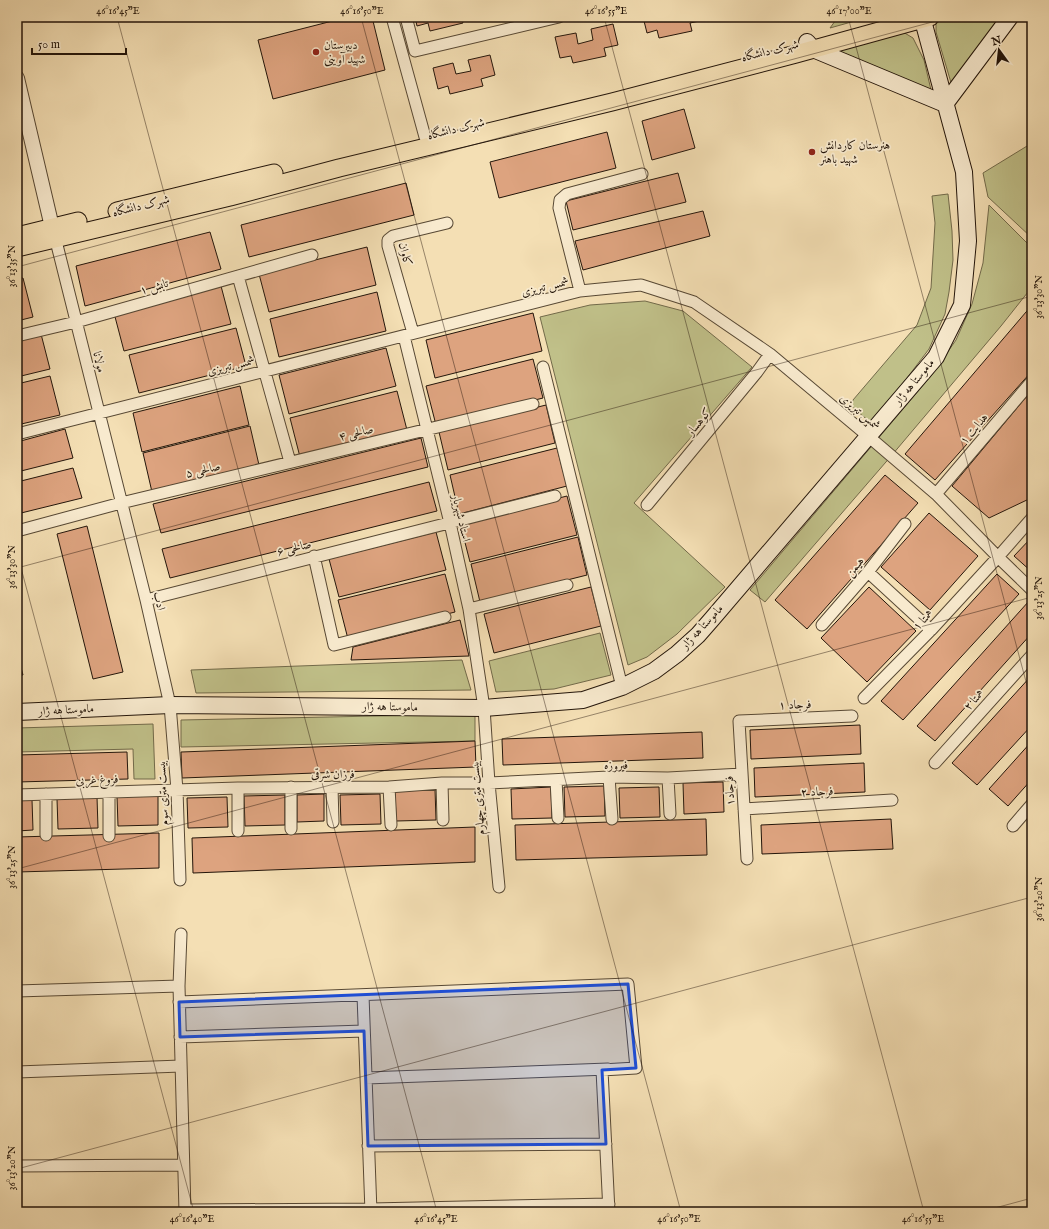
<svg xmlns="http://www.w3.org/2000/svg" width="1049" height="1229" viewBox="0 0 1049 1229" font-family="'IM FELL English',Amiri,serif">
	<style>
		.green { fill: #c0c089; stroke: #726a4a }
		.building { fill: #dda37f; stroke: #23150a }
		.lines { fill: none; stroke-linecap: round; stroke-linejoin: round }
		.minor-casing { stroke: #574834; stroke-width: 13 }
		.tertiary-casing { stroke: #574834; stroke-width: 16 }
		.secondary-casing { stroke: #23150a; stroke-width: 18 }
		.primary-casing { stroke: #23150a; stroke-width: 19 }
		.minor { stroke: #f8eace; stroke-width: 11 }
		.tertiary { stroke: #f8eace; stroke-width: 14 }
		.secondary { stroke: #f8eace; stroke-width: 16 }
		.primary { stroke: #f4dfb4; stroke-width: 17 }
		.marked { fill: #1d4ed8; fill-opacity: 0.2; stroke: #1d4ed8; stroke-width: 3; stroke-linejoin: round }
		.ticks { fill: none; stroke: #23150a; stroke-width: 1; stroke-opacity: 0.45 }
		.poi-dot { fill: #8f2418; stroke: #f8eace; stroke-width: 1.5 }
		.labels { text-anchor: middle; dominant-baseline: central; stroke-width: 3.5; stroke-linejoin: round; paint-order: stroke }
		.poi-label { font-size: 12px; fill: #23150a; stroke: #f8eace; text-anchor: start }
		.street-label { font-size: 12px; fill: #23150a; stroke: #f8eace }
		.neatline { fill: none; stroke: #23150a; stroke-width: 1.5 }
		.ticks-label { font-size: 10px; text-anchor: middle; fill: #23150a }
	</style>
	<rect width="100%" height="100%" fill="#f4dfb4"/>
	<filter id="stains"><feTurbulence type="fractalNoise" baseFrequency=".005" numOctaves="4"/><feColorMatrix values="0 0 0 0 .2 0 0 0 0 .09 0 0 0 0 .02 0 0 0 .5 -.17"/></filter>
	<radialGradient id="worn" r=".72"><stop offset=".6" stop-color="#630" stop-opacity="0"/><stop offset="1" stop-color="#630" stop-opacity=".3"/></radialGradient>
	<path class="green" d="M838,17H869L830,28Z
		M944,17H1004L952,86L936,32V24Z
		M898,29L913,38L924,60L931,90L829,47Z
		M1032,143V238L988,197L983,173Z
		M948,194L952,231L953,260L949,292L945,314L929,349L875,420L870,422L851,406L853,400L917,325L931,288L935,223L932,196Z
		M989,205L1032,248V287L1001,326L892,455L765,602L750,590L931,376L956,340L972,304L983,263Z
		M645,301L683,311L752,367L634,503L725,587L677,634L647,657L628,665L540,317L590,305Z
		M600,633L611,675L554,689L496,692L489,661Z
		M462,660L471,690L196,693L191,670Z
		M475,714V741L181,747V720Z
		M153,724L155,779H134L133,749L17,752V728Z"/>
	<path class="building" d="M348,17H372L385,70L273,99L258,40Z
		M415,17H461L463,23L430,31L428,23L417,26Z
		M643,17H664V19L671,17H704V20L690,23L692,31L659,38L657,30L647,33Z
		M613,24L618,45L604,48L606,56L573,63L571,56L560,58L555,37L576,33L578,44L593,40L591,29Z
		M490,55L495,75L481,79L483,86L450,94L448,86L438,89L433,68L453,63L456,74L471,71L468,60Z
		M684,109L695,148L652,160L642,121Z
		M607,132L616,168L499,198L490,162Z
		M678,173L686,202L573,230L566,201Z
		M406,183L414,215L249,257L241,225Z
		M703,211L710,236L583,270L575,241Z
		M210,232L221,269L85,306L76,266Z
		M367,247L376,285L269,312L259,274Z
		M23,278L33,317L17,321V279Z
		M221,286L231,324L124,351L114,313Z
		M377,292L386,331L279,357L270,319Z
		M1032,305V371L935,480L905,454Z
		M533,313L542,351L435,378L426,340Z
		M236,328L246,366L139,393L129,355Z
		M41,334L50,369L17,377V340Z
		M386,348L396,386L289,414L279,375Z
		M533,359L543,398L436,425L426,386Z
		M50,376L60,415L17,425V384Z
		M240,386L249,425L142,452L133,413Z
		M1032,390V495L1029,499L989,518L952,486Z
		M397,391L407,430L300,457L290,418Z
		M546,405L555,443L448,470L439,432Z
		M250,426L259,465L152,492L143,453Z
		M65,429L73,458L17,472V442Z
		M421,438L428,467L161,533L153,504Z
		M557,448L567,486L459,514L450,475Z
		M73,468L82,498L17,514V482Z
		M885,475L918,503L807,629L775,600Z
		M429,482L437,511L170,578L162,549Z
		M567,496L577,535L470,562L460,523Z
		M929,513L978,556L930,610L881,567Z
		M87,526L123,672L93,679L57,534Z
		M436,532L446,570L339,597L329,559Z
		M578,537L587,575L480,602L471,564Z
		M1032,537V572L1014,556Z
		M445,574L455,612L348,639L338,600Z
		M997,574L1019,594L903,720L881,701Z
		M591,587L601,626L494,653L484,614Z
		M869,587L916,631L867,682L821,638Z
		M1029,601L1032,604V633L935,741L917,726Z
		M460,620L469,656L351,660L353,647Z
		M17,653L23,675H17Z
		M1032,675V725L977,785L952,763Z
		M860,725L861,754L751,759L750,730Z
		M702,732L703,758L503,765L502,739Z
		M475,741L476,767L182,778L181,752Z
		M1032,741V779L1008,806L989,789Z
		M127,752L128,779L17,782V755Z
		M864,763L865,792L755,797L754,768Z
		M723,782L724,812L684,814L683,783Z
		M604,786L605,816L565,817L564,787Z
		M551,787L552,818L512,819L511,789Z
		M659,787L660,817L620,818L619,788Z
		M435,789L436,820L396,821L395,791Z
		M324,794V821L297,822V795Z
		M380,794L381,824L341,825L340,795Z
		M158,795V825L118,826L117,796Z
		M285,795V825L245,826L244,796Z
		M97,797L98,828L58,829L57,799Z
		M227,797L228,827L188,828L187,798Z
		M17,800H32L33,830L17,831Z
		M706,819L707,855L516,860L515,825Z
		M891,819L893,849L762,854L761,825Z
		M475,827V862L193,873L192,838Z
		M159,833V868L17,872V837Z"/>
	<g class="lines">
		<g class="minor-casing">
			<path id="minor" d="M392,17L425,137
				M406,17L415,51L559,17
				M54,233L146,600L170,705L177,790L180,880
				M238,276L290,462
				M580,291L559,208L560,200L567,194L642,174
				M413,333L388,246V240L393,236L447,223
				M17,336L76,322L312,255
				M404,336L450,523L469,609L484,708L489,783L499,887
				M543,367L622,687
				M17,434L580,291L641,285L694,302L770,354L868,436L936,494L998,557L1032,590
				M936,494L1032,381
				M647,505L757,372L770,354
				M17,531L121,503L533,404
				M314,556L334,645L445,617
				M868,572L931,630
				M146,600C282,565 419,531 555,496
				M469,609L567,585
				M822,625L868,572L905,524
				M864,698L931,630L998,557L1032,518
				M935,763L1032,655
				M609,777L612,819
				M668,778L670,814
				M556,780L558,818
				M442,783L443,820
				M291,787V829
				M332,787L333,822
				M389,787L391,825
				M238,788V831
				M109,792V836
				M46,794V835
				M17,795L238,788L389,787L442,783H489L609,777L668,778L742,774
				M744,809L892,800
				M1013,826L1032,804
				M747,859L739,721L852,716
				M181,934L179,986L185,1212
				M17,991L179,986
				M363,995L371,1212
				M179,1002L628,984L636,1068L602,1070L609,1212
				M180,1037L364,1031
				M17,1072L181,1066
				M366,1078L608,1069
				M368,1146L606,1144
				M17,1166L183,1165
				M185,1210L371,1209L609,1204"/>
		</g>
		<g class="tertiary-casing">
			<path id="tertiary" d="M17,78L52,227"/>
		</g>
		<g class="secondary-casing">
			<path id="secondary" d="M807,42L813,49L945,104L1010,17
				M17,712L170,705L484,708L583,700L622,687L654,671L677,654L698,635L712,619L936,357L962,305L968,241L964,172L922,17"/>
		</g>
		<g class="primary-casing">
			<path id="primary" d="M117,211L274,173
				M17,236L78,221
				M17,248L230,197L339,168L612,102L796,54L930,17"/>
		</g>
		<use href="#minor" class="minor"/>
		<use href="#tertiary" class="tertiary"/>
		<use href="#secondary" class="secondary"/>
		<use href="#primary" class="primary"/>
	</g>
	<path class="marked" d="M628,984L636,1068L602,1070L606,1144L368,1146L364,1031L180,1037L179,1002Z"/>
	<path class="ticks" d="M117,17L437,1212M361,17L681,1212M604,17L924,1212M848,17L1032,704M17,267L951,17M17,553L194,1212M17,568L1032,296M17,869L1032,597M17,1169L1032,897M980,1212L1032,1198"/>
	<g class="poi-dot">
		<circle cx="316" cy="52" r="4"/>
		<circle cx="812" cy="152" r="4"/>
	</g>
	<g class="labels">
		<g class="poi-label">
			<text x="324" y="45">دبیرستان<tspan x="324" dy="14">شهید آوینی</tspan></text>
			<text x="820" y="145">هنرستان کاردانش<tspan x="820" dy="14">شهید باهنر</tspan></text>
		</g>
		<g class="street-label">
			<text transform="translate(770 51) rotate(-14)">شهرک دانشگاه</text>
			<text transform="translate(456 129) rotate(-14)">شهرک دانشگاه</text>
			<text transform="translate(141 206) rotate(-14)">شهرک دانشگاه</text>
			<text transform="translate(405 254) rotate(77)">کاوان</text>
			<text transform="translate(154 287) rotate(-16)">تابش ۱</text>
			<text transform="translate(545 287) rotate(-14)">شمس تبریزی</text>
			<text transform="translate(99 362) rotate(76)">مولانا</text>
			<text transform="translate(231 366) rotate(-14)">شمس تبریزی</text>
			<text transform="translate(914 382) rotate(-50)">ماموستا هه ژار</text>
			<text transform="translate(860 412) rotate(40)">شمس تبریزی</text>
			<text transform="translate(699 422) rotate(-50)">کوهسار</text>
			<text transform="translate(974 429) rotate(-50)">هدایت ۱</text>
			<text transform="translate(356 433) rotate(-14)">صالحی ۴</text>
			<text transform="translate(203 470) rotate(-13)">صالحی ۵</text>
			<text transform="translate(461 518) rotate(77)">استاد شهریار</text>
			<text transform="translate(294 548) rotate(-14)">صالحی ۶</text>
			<text transform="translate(855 567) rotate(-50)">هیمن</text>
			<text transform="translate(159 601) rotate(77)">ادب</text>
			<text transform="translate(923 620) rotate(-46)">همتا ۱</text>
			<text transform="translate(702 627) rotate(-47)">ماموستا هه ژار</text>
			<text transform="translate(974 700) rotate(-48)">همتا ۲</text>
			<text transform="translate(795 705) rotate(-2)">فرجاد ۱</text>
			<text transform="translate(390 707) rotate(1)">ماموستا هه ژار</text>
			<text transform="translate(66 710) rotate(-3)">ماموستا هه ژار</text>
			<text x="616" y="765">فیروزه</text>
			<text x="333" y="774">فرزان شرقی</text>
			<text transform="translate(97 780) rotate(-2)">فروغ غربی</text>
			<text transform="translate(730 791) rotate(-93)">فرجاد۱</text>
			<text transform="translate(817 792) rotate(-3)">فرجاد ۲</text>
			<text transform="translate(163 793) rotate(-93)">بیست متری سوم</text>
			<text transform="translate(478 798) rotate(-95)">بیست متری چهارم</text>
		</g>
	</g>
	<rect width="1049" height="1229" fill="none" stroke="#f4dfb4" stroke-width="44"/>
	<g transform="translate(999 50) rotate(345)" stroke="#f8eace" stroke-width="3" paint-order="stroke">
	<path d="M0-3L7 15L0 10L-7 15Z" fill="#23150a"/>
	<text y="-6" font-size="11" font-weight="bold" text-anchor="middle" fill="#23150a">N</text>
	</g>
	<path d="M32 48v6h94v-6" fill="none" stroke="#23150a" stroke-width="2"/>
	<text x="38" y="48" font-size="12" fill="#23150a" stroke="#f8eace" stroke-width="3" paint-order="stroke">50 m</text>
	<rect x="22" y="22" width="1005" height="1185" class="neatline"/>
	<g class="ticks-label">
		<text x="118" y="14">46°16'45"E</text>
		<text x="362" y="14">46°16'50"E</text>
		<text x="606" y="14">46°16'55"E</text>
		<text x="849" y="14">46°17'00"E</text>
		<text transform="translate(11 266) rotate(-90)" y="4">36°13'35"N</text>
		<text transform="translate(1038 297) rotate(-90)" y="4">36°13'30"N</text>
		<text transform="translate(11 567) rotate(-90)" y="4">36°13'30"N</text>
		<text transform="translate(1038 598) rotate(-90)" y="4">36°13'25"N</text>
		<text transform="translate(11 867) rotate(-90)" y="4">36°13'25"N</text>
		<text transform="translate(1038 899) rotate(-90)" y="4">36°13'20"N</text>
		<text transform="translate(11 1168) rotate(-90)" y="4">36°13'20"N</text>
		<text x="192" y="1222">46°16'40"E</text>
		<text x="436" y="1222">46°16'45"E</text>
		<text x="679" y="1222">46°16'50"E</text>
		<text x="923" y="1222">46°16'55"E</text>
	</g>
	<rect width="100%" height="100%" filter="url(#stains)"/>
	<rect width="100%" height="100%" fill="url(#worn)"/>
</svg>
